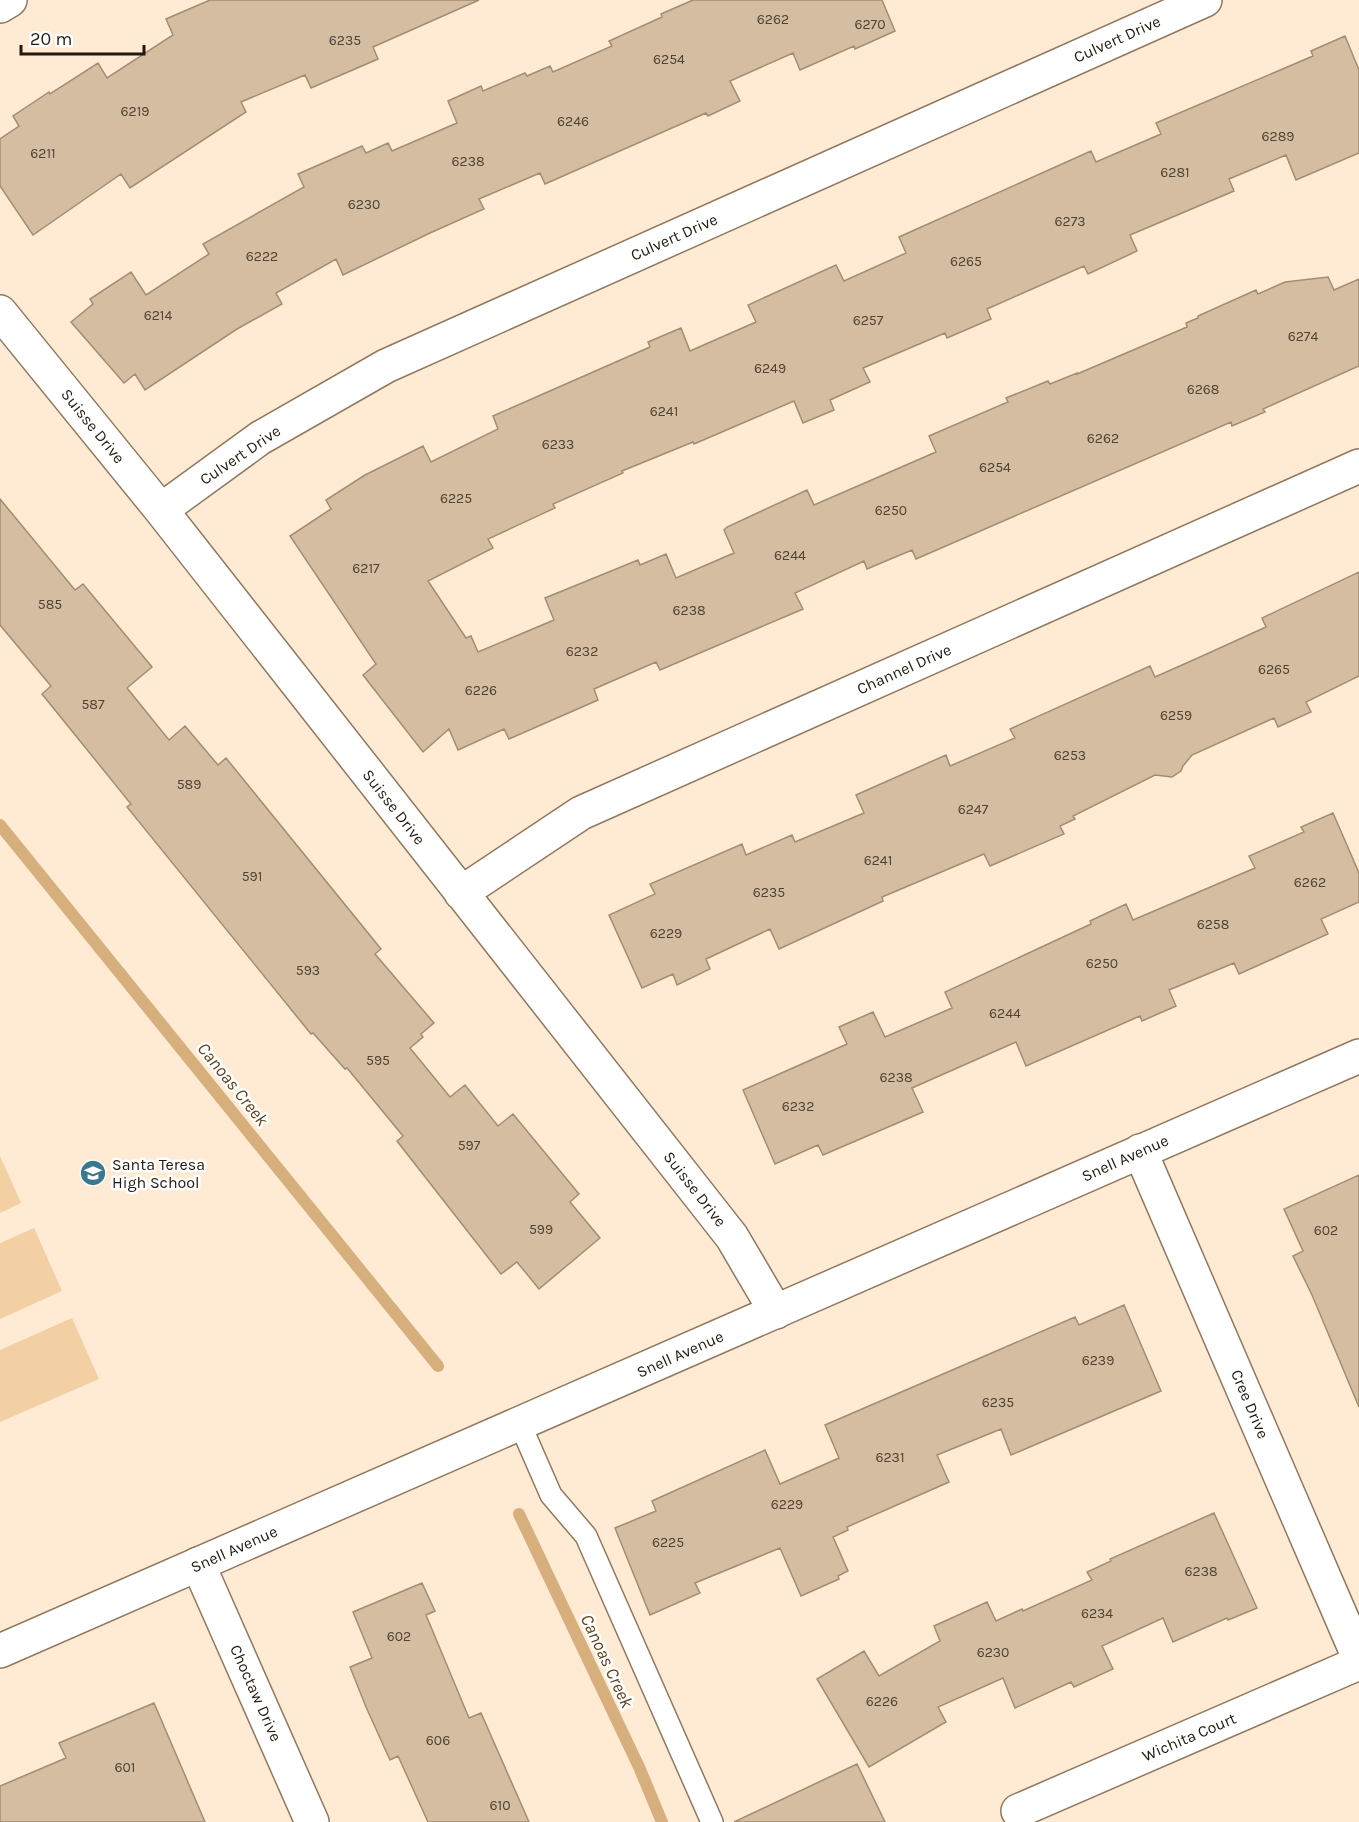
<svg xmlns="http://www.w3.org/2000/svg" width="1359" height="1822" viewBox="0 0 1359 1822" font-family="Karla,sans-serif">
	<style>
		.green { fill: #f3cfa4 }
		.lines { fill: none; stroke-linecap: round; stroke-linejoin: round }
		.stream { stroke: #d7af7d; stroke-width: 12 }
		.building { fill: #d5bda1; stroke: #a38c71; stroke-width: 1.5 }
		.service-casing { stroke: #8f785e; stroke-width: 24 }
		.minor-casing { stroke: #8f785e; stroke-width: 36 }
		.tertiary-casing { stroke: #8f785e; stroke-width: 36 }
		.service { stroke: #fff; stroke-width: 21 }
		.minor { stroke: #fff; stroke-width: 33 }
		.tertiary { stroke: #fff; stroke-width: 33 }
		.labels { text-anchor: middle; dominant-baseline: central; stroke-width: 5; stroke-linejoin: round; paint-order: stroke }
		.number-label { font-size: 14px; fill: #4f4334 }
		.street-label { font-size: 16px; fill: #221a0f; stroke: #fff }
		.poi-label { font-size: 16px; fill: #221a0f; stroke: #fff; text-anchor: start }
		.water-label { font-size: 18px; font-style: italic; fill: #5f421c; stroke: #fff }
	</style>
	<rect width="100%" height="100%" fill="#ffebd3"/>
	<path class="green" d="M0,1156L21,1203L0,1213Z
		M34,1228L62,1291L0,1319V1243Z
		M72,1318L99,1379L0,1422V1350Z"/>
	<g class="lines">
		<path class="stream" d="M0,825L438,1366
			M519,1514L639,1767L662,1822"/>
	</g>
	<path class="building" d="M210,0H479L373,47L378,59L311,88L305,75L241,102L246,112L130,188L121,174L33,235L0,186V139L19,126L13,116L49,92L50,94L98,63L107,78L173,35L166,19Z
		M693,0H882L895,31L855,49L854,46L800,70L793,53L730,81L740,101L708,116L706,113L545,184L540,173L479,199L484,209L430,233L343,275L336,259L276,293L282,304L237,329L145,390L135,374L124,383L71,322L93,304L90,299L131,272L146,295L209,254L203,244L304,187L298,174L362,146L366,153L388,143L392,151L457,123L448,101L481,86L483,91L525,73L527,76L550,66L553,72L612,46L609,41L662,17L661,14Z
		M1345,36L1359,70V153L1296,180L1286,155L1229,179L1234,191L1130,235L1137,251L1088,274L1084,266L987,309L991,319L947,338L945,333L863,368L870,382L830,400L834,410L803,423L794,401L694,444L693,442L622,471L623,473L553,504L555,508L488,539L493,548L428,581L466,638L471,636L478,652L554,620L545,598L638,560L640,565L666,554L676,578L734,553L724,530L727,527L807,490L814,505L936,452L929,436L1008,402L1006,398L1048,381L1050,384L1077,373V374L1187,327L1186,323L1198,318V316L1256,290L1258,294L1285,282L1328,277L1334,290L1359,279V366L1263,409L1265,412L1232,426L1231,422L916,559L912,550L867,569L864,561L795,593L803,609L660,670L656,662L594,689L598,700L509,739L504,729L458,750L449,729L423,752L363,675L376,664L290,536L331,509L326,500L365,475L423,446L431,462L498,429L493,416L650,347L648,342L681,328L690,351L756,322L748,305L836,265L844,281L906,253L899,237L1091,151L1096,162L1161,134L1156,123L1313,56L1311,51Z
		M0,499L75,590L83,584L152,667L127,688L169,740L185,726L218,765L226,758L381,949L375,954L434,1023L421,1034L423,1037L410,1048L450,1097L465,1085L498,1126L513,1114L579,1194L570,1202L600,1238L539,1289L517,1262L501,1274L397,1141L403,1136L347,1068L345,1069L313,1033L311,1034L127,807L131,804L42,694L51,686L0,625Z
		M1359,572V676L1306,702L1311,712L1278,727L1274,718L1192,755L1183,766L1181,771L1172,777L1155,775L1073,816L1075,819L1060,826L1064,834L990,866L984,854L882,897L883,901L779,949L770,929L706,959L710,969L677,985L673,974L642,988L609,915L655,894L650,884L742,844L746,855L792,835L795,842L864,813L856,795L946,755L950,766L1015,738L1010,729L1150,666L1155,677L1200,657L1266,627L1262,618Z
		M1333,813L1359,873V902L1321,919L1328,934L1239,974L1234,963L1169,990L1176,1006L1142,1021L1140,1016L1026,1066L1016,1042L912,1088L923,1112L823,1155L818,1145L775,1164L743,1090L847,1044L839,1027L873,1012L885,1037L952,1008L945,992L1091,924L1090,921L1126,904L1133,920L1255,868L1249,856L1304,832L1301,827Z
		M1359,1175V1407L1312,1295L1293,1256L1303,1251L1284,1209Z
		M1124,1305L1161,1391L1011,1455L1001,1429L937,1455L949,1482L847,1527L848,1530L833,1537L848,1571L838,1576L839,1579L801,1596L780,1548L695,1583L700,1593L650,1615L615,1528L656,1511L652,1501L765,1450L780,1484L839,1458L825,1425L1075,1317L1079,1325Z
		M1214,1513L1257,1608L1228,1620L1227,1618L1173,1642L1163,1618L1102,1646L1113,1669L1074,1687L1071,1682L1015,1708L1003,1678L938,1707L946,1722L869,1767L817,1679L864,1651L879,1676L940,1641L934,1626L987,1602L996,1621L1022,1609L1023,1611L1092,1580L1087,1572L1111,1561L1110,1559Z
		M422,1583L435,1611L426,1615L469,1718L481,1713L529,1822H428L398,1756L390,1760L366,1707L350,1667L372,1658L353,1612Z
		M154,1703L205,1822H0V1786L66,1758L59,1743Z
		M857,1764L885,1822H734Z"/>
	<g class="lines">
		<g class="service-casing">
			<path id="service" d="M520,1424L551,1495L586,1536L712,1822"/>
		</g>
		<g class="minor-casing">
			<path id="minor" d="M0,6L10,0
				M0,312L161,510L732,1237L776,1312
				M161,510L260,438L386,366L1205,0
				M461,893L581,813L1359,466
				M1140,1151L1359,1658
				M198,1564L312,1822
				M1018,1811L1359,1663"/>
		</g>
		<g class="tertiary-casing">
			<path id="tertiary" d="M0,1651L1359,1056"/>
		</g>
		<use href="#service" class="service"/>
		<use href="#minor" class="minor"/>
		<use href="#tertiary" class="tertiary"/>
	</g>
	<defs>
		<g id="school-disc" transform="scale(1.35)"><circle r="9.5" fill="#3a798d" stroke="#fff"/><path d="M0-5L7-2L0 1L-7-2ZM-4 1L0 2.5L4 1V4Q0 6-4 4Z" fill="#fff"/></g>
	</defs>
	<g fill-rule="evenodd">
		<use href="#school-disc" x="93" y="1173"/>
	</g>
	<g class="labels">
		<g class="number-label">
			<text x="773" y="19">6262</text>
			<text x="870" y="24">6270</text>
			<text x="345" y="40">6235</text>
			<text x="669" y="59">6254</text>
			<text x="135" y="111">6219</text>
			<text x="573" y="121">6246</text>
			<text x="1278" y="136">6289</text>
			<text x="43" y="153">6211</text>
			<text x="468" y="161">6238</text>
			<text x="1175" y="172">6281</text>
			<text x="364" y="204">6230</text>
			<text x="1070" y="221">6273</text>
			<text x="262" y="256">6222</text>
			<text x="966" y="261">6265</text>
			<text x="158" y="315">6214</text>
			<text x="868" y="320">6257</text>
			<text x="1303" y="336">6274</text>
			<text x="770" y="368">6249</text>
			<text x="1203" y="389">6268</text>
			<text x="664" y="411">6241</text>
			<text x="1103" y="438">6262</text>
			<text x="558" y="444">6233</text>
			<text x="995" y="467">6254</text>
			<text x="456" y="498">6225</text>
			<text x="891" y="510">6250</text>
			<text x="790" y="555">6244</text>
			<text x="366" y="568">6217</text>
			<text x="50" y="604">585</text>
			<text x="689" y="610">6238</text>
			<text x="582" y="651">6232</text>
			<text x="1274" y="669">6265</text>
			<text x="481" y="690">6226</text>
			<text x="93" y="704">587</text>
			<text x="1176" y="715">6259</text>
			<text x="1070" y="755">6253</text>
			<text x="189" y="784">589</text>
			<text x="973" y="809">6247</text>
			<text x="878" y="860">6241</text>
			<text x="252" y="876">591</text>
			<text x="1310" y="882">6262</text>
			<text x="769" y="892">6235</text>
			<text x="1213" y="924">6258</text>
			<text x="666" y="933">6229</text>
			<text x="1102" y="963">6250</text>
			<text x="308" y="970">593</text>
			<text x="1005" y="1013">6244</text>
			<text x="378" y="1060">595</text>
			<text x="896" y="1077">6238</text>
			<text x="798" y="1106">6232</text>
			<text x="469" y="1145">597</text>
			<text x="541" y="1229">599</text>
			<text x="1326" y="1230">602</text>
			<text x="1098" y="1360">6239</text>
			<text x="998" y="1402">6235</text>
			<text x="890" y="1457">6231</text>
			<text x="787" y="1504">6229</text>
			<text x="668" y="1542">6225</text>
			<text x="1201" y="1571">6238</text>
			<text x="1097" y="1613">6234</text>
			<text x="399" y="1636">602</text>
			<text x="993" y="1652">6230</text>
			<text x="882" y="1701">6226</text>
			<text x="438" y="1740">606</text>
			<text x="125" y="1767">601</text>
			<text x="500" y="1805">610</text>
		</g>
		<g class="street-label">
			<text transform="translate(1117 39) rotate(-24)">Culvert Drive</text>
			<text transform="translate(674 237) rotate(-24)">Culvert Drive</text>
			<text transform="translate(93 426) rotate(51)">Suisse Drive</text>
			<text transform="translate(240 455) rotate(-34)">Culvert Drive</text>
			<text transform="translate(904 669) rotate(-24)">Channel Drive</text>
			<text transform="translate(394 807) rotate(52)">Suisse Drive</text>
			<text transform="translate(1125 1158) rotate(-24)">Snell Avenue</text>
			<text transform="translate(695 1189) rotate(52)">Suisse Drive</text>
			<text transform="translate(680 1354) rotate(-24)">Snell Avenue</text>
			<text transform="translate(1250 1404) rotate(67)">Cree Drive</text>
			<text transform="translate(234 1549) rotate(-24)">Snell Avenue</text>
			<text transform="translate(256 1693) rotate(66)">Choctaw Drive</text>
			<text transform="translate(1189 1737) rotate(-23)">Wichita Court</text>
		</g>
		<g class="poi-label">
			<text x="112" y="1164">Santa Teresa<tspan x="112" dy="18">High School</tspan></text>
		</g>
		<g class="water-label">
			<text transform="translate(233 1084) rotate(51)">Canoas Creek</text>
			<text transform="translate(607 1661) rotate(65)">Canoas Creek</text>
		</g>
	</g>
	<path d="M21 45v9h123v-9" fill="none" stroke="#221a0f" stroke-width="3"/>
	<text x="30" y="45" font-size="18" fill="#221a0f" stroke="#ffffff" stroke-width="4.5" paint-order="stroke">20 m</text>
</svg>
